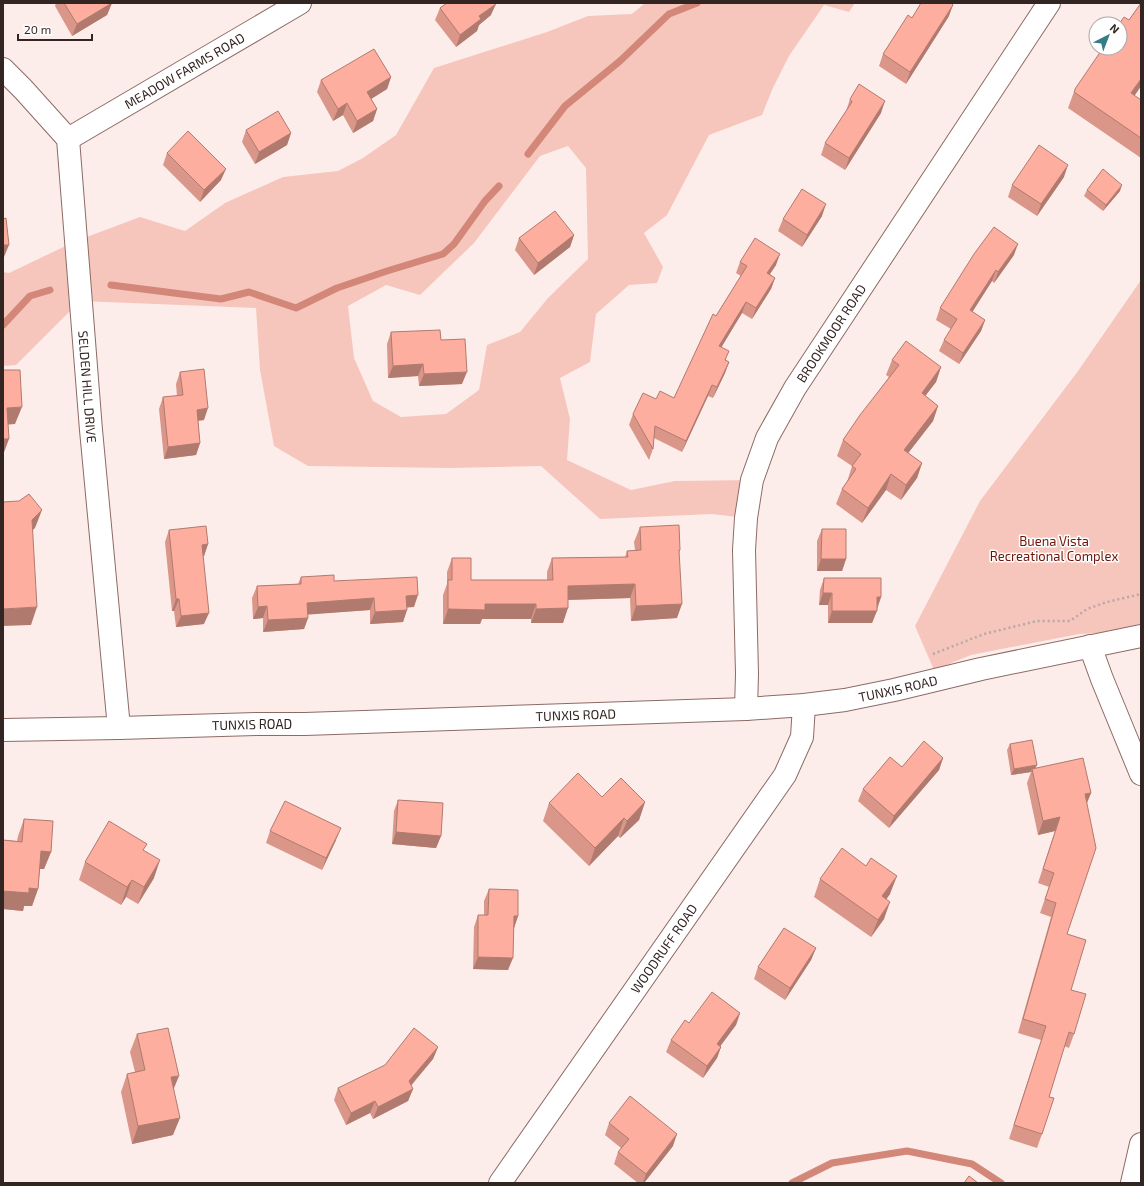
<svg xmlns="http://www.w3.org/2000/svg" width="1144" height="1186" viewBox="0 0 1144 1186" font-family="'Exo 2',sans-serif">
	<style>
		.green { fill: #f6c6bc; fill-rule: evenodd }
		.lines { fill: none; stroke-linecap: round; stroke-linejoin: round }
		.stream { stroke: #d28779; stroke-width: 7 }
		.minor-casing { stroke: #8c6b65; stroke-width: 24 }
		.tertiary-casing { stroke: #8c6b65; stroke-width: 24 }
		.path { stroke: #b7a8a5; stroke-width: 2.5; stroke-dasharray: 2 3; stroke-linecap: butt }
		.minor { stroke: #fff; stroke-width: 22 }
		.tertiary { stroke: #fff; stroke-width: 22 }
		.wall { fill: #da9689 }
		.shaded-wall { fill: #b17a6f }
		.building { fill: #fdae9f; stroke: #b17a6f }
		.labels { text-anchor: middle; dominant-baseline: central; stroke-width: 3; stroke-linejoin: round; paint-order: stroke }
		.street-label { font-size: 13px; fill: #332522; stroke: #fefefe }
		.park-label { font-size: 13px; fill: #6e1308; stroke: #fefefe }
	</style>
	<rect width="100%" height="100%" fill="#fdedea"/>
	<path class="green" d="M645,3H855L849,12L824,5L789,56L772,90L762,115L709,135L667,215L644,233L663,267L657,283L629,285L596,314L590,362L560,378L570,419L567,460L631,490L675,481L752,480L746,518L712,514L600,519L541,466L450,468L308,466L274,446L260,370L256,308L80,301L16,365L3,366V272L9,273L76,241L140,217L185,231L225,203L283,177L338,171L363,158L396,135L434,68L547,32L588,16L632,14ZM568,146L586,168L588,259L548,298L520,332L487,345L479,390L446,414L401,417L373,401L354,358L348,306L386,285L420,295L474,243L540,156Z
		M1141,280V623L1124,632L1079,634L971,655L934,670L915,626L980,501L1078,371Z"/>
	<g class="lines">
		<path class="stream" d="M528,154L565,106L620,61L669,14L697,3
			M111,285L221,299L249,292L296,308L337,288L387,271L443,254L454,244L485,201L499,186
			M3,325L30,296L50,290
			M792,1183L832,1163L907,1151L972,1164L1001,1183"/>
		<g class="minor-casing">
			<g id="minor">
				<path id="s1" d="M3,69L23,89L68,139L91,430L119,728"/>
				<path id="s2" d="M68,139L300,3"/>
				<path d="M1090,646L1102,679L1141,774"/>
				<path id="s3" d="M746,709L747,674L744,550L746,518L752,480L767,438L795,388L1049,3"/>
				<path id="s4" d="M500,1183L785,775L802,737L804,705"/>
				<path d="M1132,1183L1141,1144"/>
			</g>
		</g>
		<g class="tertiary-casing">
			<g id="tertiary">
				<path id="s5" d="M3,730L119,728L257,724H305L746,709L804,705L845,700L894,690L981,669L1141,636"/>
			</g>
		</g>
		<path class="path" d="M933,654L984,634L1037,621H1070L1087,609L1107,602L1141,594"/>
		<use href="#minor" class="minor"/>
		<use href="#tertiary" class="tertiary"/>
	</g>
	<path class="wall" d="M56,3H112L107,15L72,36L55,6Z
		M1141,3V86L1134,96L1141,100V158L1068,108L1075,89L1129,20Z
		M440,8L491,15L479,25L477,31L456,47L435,20Z
		M949,16L906,84L879,66L883,54Z
		M391,77L387,89L371,99L377,109L373,121L353,133L343,115L333,121L317,92L321,80Z
		M850,99L881,113L845,170L821,155L825,143L846,111Z
		M246,130L291,133L287,145L255,164L242,142Z
		M167,153L221,180L200,202L163,165Z
		M1064,177L1037,216L1008,197L1012,185Z
		M1087,190L1120,191L1103,211L1084,196Z
		M822,216L802,247L778,231L783,219Z
		M574,235L570,247L534,275L515,250L519,238Z
		M1014,255L994,283L992,281L972,312L985,320L981,331L959,364L939,351L944,340L951,329L936,320L940,308Z
		M740,262L776,265L770,274L775,278L771,289L752,319L742,313L721,347L726,360L729,362L725,373L713,398L708,396L682,452L654,438L653,449L649,460L629,425L633,414L656,399L674,398L716,316L741,276L736,273Z
		M391,332L441,340L462,384L419,386L418,376L388,378L387,344Z
		M892,360L941,367L936,382L925,396L938,406L933,421L908,453L922,463L917,478L901,500L886,490L862,523L836,504L842,489L847,482L852,466L837,456L843,440L889,377L886,375Z
		M180,372L204,420L198,421L200,443L196,455L164,459L159,409L163,397L177,396L176,384Z
		M640,527L680,550L679,553L677,618L631,621L630,598L568,600L563,623H531V619H482L480,624H443V595L447,584V572L452,558L471,580H547V572L552,558L625,557L627,551L635,550L634,542Z
		M822,529L846,559L842,571H817V541Z
		M169,530L208,544L204,556H203L204,624L176,627L174,611H172L165,542Z
		M301,577L334,581L414,607H407V610L403,622L370,624V610L308,614V618L304,629L263,632V618L253,619L252,598L257,586L298,584Z
		M824,578L881,597L877,609L872,623H828V605H819L820,590Z
		M1010,744L1037,765L1035,768L1091,793L1087,803L1067,934L1074,1034L1069,1048L1064,1046L1049,1097L1042,1134L1037,1148L1009,1139L1041,1040L1018,1033L1051,917L1040,913L1049,887L1038,883L1055,831L1038,835L1027,783L1031,772L1011,775L1007,750Z
		M943,758L939,770L889,828L858,801L863,789L902,767Z
		M602,797L645,802L639,820L620,838L618,836L589,866L543,821L549,803Z
		M398,800L441,836L436,848L392,844L394,811Z
		M24,819L51,852L44,869H40L38,889L32,906H24L23,911L3,909V840L17,841L18,836Z
		M270,831L336,840L322,870L266,843Z
		M145,851L154,878L138,904L126,897L121,905L79,880L85,862Z
		M820,879L890,894L886,899L884,919L871,937L814,897Z
		M489,889L518,916L514,928L508,970L473,969L474,927L478,915H484V901Z
		M816,948L811,960L785,1000L754,979L758,967Z
		M740,1013L736,1025L720,1046L721,1047L717,1058L703,1078L666,1052L671,1040Z
		M137,1034L174,1090L173,1135L132,1144L121,1092L127,1074L135,1072L130,1052Z
		M438,1047L433,1059L411,1086L413,1089L408,1101L373,1119L370,1113L346,1125L334,1100L338,1088Z
		M609,1123L673,1146L644,1183H638L614,1164L618,1152L621,1148L605,1135Z"/>
	<path class="shaded-wall" d="M112,3L107,15L72,36L77,24Z
		M496,4L491,15L479,25L477,31L456,47L460,35L479,16Z
		M953,5L949,16L906,84L910,72Z
		M391,77L387,89L363,104L367,92Z
		M1141,79V86L1125,110L1131,93Z
		M885,101L881,113L845,170L849,158Z
		M347,103L343,115L333,121L338,109Z
		M377,109L373,121L353,133L357,121Z
		M291,133L287,145L255,164L259,152Z
		M1068,165L1064,177L1037,216L1041,204Z
		M226,169L221,180L200,202L204,190Z
		M1122,185L1120,191L1103,211L1106,205Z
		M826,204L822,216L802,247L807,235Z
		M574,235L570,247L534,275L538,263Z
		M1018,244L1014,255L994,283L998,272Z
		M3,245H9L4,257H3Z
		M780,254L776,265L763,284L767,273Z
		M996,270L992,281L966,322L970,310Z
		M775,278L771,289L752,319L756,308Z
		M746,302L742,313L715,358L719,346Z
		M985,320L981,331L959,364L963,353Z
		M729,362L725,373L713,398L717,387Z
		M423,364L418,376L388,378L393,366Z
		M941,367L936,382L916,408L922,393Z
		M467,372L462,384L419,386L424,374Z
		M712,385L708,396L682,452L686,441Z
		M938,406L933,421L899,465L904,450Z
		M22,407L15,424L3,425L7,408Z
		M208,408L204,420L192,421L197,410Z
		M3,439H9L3,455Z
		M200,443L196,455L164,459L168,447Z
		M922,463L917,478L901,500L906,485Z
		M891,474L886,490L862,523L868,508Z
		M42,510L35,528L25,537L32,520Z
		M208,544L204,556L197,557L202,545Z
		M821,559H846L842,571H817Z
		M635,584L630,598L563,600L568,586Z
		M823,593H832L828,605H819Z
		M418,595L414,607L402,608L406,596Z
		M877,597H881L877,609H872Z
		M374,598L370,610L303,615L307,603Z
		M176,599H179L174,611H172Z
		M485,604H536L531,619H482L480,624H443L448,609Z
		M682,604L677,618L631,621L636,606Z
		M267,606L263,618L253,619L258,607Z
		M37,607L31,625L3,626V609Z
		M568,608L563,623H531L536,609Z
		M407,610L403,622L370,624L375,612Z
		M832,611H877L872,623H828Z
		M209,613L204,624L176,627L181,616Z
		M308,618L304,629L263,632L268,620Z
		M943,758L939,770L889,828L894,816Z
		M1037,765L1034,771L1032,769L1031,772L1011,775L1014,769Z
		M1091,793L1085,807V794Z
		M645,802L639,820L620,838L627,821Z
		M1060,817L1055,831L1038,835L1043,821Z
		M624,818L618,836L589,866L595,848Z
		M341,828L336,840L322,870L326,858Z
		M396,832L441,836L436,848L392,844Z
		M41,851L51,852L44,869H35Z
		M160,860L154,878L138,904L144,887Z
		M897,876L890,894L876,914L882,896Z
		M132,880L126,897L121,905L127,887Z
		M29,888L38,889L32,906H24L23,911L3,909V891Z
		M890,902L884,919L871,937L878,920Z
		M514,916H518L514,928Z
		M816,948L811,960L785,1000L790,988Z
		M478,957L513,958L508,970L473,969Z
		M740,1013L736,1025L713,1056L717,1044Z
		M438,1047L433,1059L405,1092L413,1089L408,1101L373,1119L378,1107L409,1081Z
		M721,1047L717,1058L703,1078L707,1066Z
		M179,1076L172,1093L171,1077Z
		M375,1101L370,1113L346,1125L351,1113Z
		M180,1118L173,1135L132,1144L138,1126Z
		M677,1134L673,1146L644,1183H643L646,1174Z"/>
	<path class="building" d="M64,3H112L77,24Z
		M447,3H495L496,4L479,16L481,19L460,35L440,8Z
		M921,3H951L953,5L910,72L883,54L908,15L912,18Z
		M1141,3V79L1131,93L1141,100V138L1074,92L1075,90V89L1103,48H1120V24H1119L1124,17L1129,20Z
		M374,49L391,77L367,92L377,109L357,121L347,103L338,109L321,80Z
		M859,84L885,101L849,158L825,143L852,102L850,99Z
		M278,111L291,133L259,152L246,130Z
		M188,131L226,169L204,190L167,153Z
		M1039,145L1068,165L1041,204L1012,185Z
		M1103,169L1122,185L1106,205L1087,190Z
		M802,189L826,204L807,235L783,219Z
		M555,211L574,235L538,263L519,238Z
		M6,218L9,245H3V219Z
		M994,227L1018,244L998,272L996,270L970,310L985,320L963,353L944,340L957,319L940,308L974,254Z
		M755,238L780,254L767,273L775,278L756,308L746,302L719,346L729,351L725,360L729,362L717,387L712,385L686,441L655,426L653,449L633,414L643,393L656,399L660,391L674,398L713,314L716,316L747,266L740,262Z
		M440,330L441,340L465,339L467,372L424,374L423,364L393,366L391,332Z
		M906,341L941,367L922,393L938,406L904,450L922,463L906,485L891,474L868,508L842,489L856,469L852,466L861,454L843,440L860,415L899,365L892,360Z
		M204,369L208,408L197,410L200,443L168,447L163,397L183,395L180,372Z
		M3,370H20L22,407L7,408L9,439H3Z
		M29,494L42,510L32,520L37,607L3,609V502L19,501Z
		M679,525L680,550H679L682,604L636,606L635,584L568,586V608L536,609V604H485V610L448,609V580H452V558H471V580H553L552,558L628,557L627,551L641,550L640,527Z
		M206,526L208,544L202,545L209,613L181,616L179,599H176L169,530Z
		M822,529H846V559H821Z
		M334,575V581L417,577L418,595L406,596L407,610L375,612L374,598L307,603L308,618L268,620L267,606L258,607L257,586L301,584V577Z
		M824,578H881V597H877V611H832V593H823Z
		M1032,740L1037,765L1014,769L1010,744Z
		M924,741L943,758L894,816L863,789L890,757L902,767Z
		M1083,758L1091,793L1085,794L1096,848L1067,934L1086,940L1071,990L1086,994L1074,1034L1069,1032L1049,1097L1054,1098L1042,1134L1014,1125L1046,1026L1023,1019L1056,903L1045,899L1054,873L1043,869L1060,817L1043,821L1032,769Z
		M578,773L602,797L621,778L645,802L627,821L624,818L595,848L549,803Z
		M398,800L443,803L441,836L396,832Z
		M285,801L341,828L326,858L270,831Z
		M24,819L53,821L51,852L41,851L38,889L29,888V893L3,891V840L22,842Z
		M109,821L147,844L143,850L160,860L144,887L132,880L127,887L85,862Z
		M842,848L866,866L871,858L897,876L882,896L890,902L878,920L820,879Z
		M489,889L518,890V916H514L513,958L478,957V915H488Z
		M784,928L816,948L790,988L758,967Z
		M712,992L740,1013L717,1044L721,1047L707,1066L671,1040L685,1020L689,1023Z
		M168,1028L179,1076L171,1077L180,1118L138,1126L127,1074L145,1070L137,1034Z
		M414,1028L438,1047L409,1081L413,1089L378,1107L375,1101L351,1113L338,1088L385,1065Z
		M630,1096L677,1134L646,1174L618,1152L629,1139L609,1123Z
		M969,1176L978,1183H964Z"/>
	<g class="labels">
		<g class="street-label">
			<text stroke="none"><textPath href="#s2" startOffset="135">MEADOW FARMS ROAD</textPath></text>
			<text stroke="none"><textPath href="#s3" startOffset="397">BROOKMOOR ROAD</textPath></text>
			<text stroke="none"><textPath href="#s1" startOffset="344">SELDEN HILL DRIVE</textPath></text>
			<text stroke="none"><textPath href="#s5" startOffset="897">TUNXIS ROAD</textPath></text>
			<text stroke="none"><textPath href="#s5" startOffset="573">TUNXIS ROAD</textPath></text>
			<text stroke="none"><textPath href="#s5" startOffset="249">TUNXIS ROAD</textPath></text>
			<text stroke="none"><textPath href="#s4" startOffset="286">WOODRUFF ROAD</textPath></text>
		</g>
		<g class="park-label">
			<text x="1054" y="541">Buena Vista<tspan x="1054" dy="15">Recreational Complex</tspan></text>
		</g>
	</g>
	<rect width="1144" height="1186" fill="none" stroke="#332522" stroke-width="8"/>
	<g transform="translate(1108 36) rotate(42)"><circle r="19" fill="#fefefe" stroke="#ada7a6"/>
	<path d="M0-3L7 15L0 10L-7 15Z" fill="#367c88"/>
	<text y="-6" font-size="11" font-weight="bold" text-anchor="middle" fill="#332522">N</text>
	</g>
	<path d="M18 34v6h74v-6" fill="none" stroke="#332522" stroke-width="2"/>
	<text x="24" y="34" font-size="12" fill="#332522" stroke="#fefefe" stroke-width="3" paint-order="stroke">20 m</text>
</svg>
